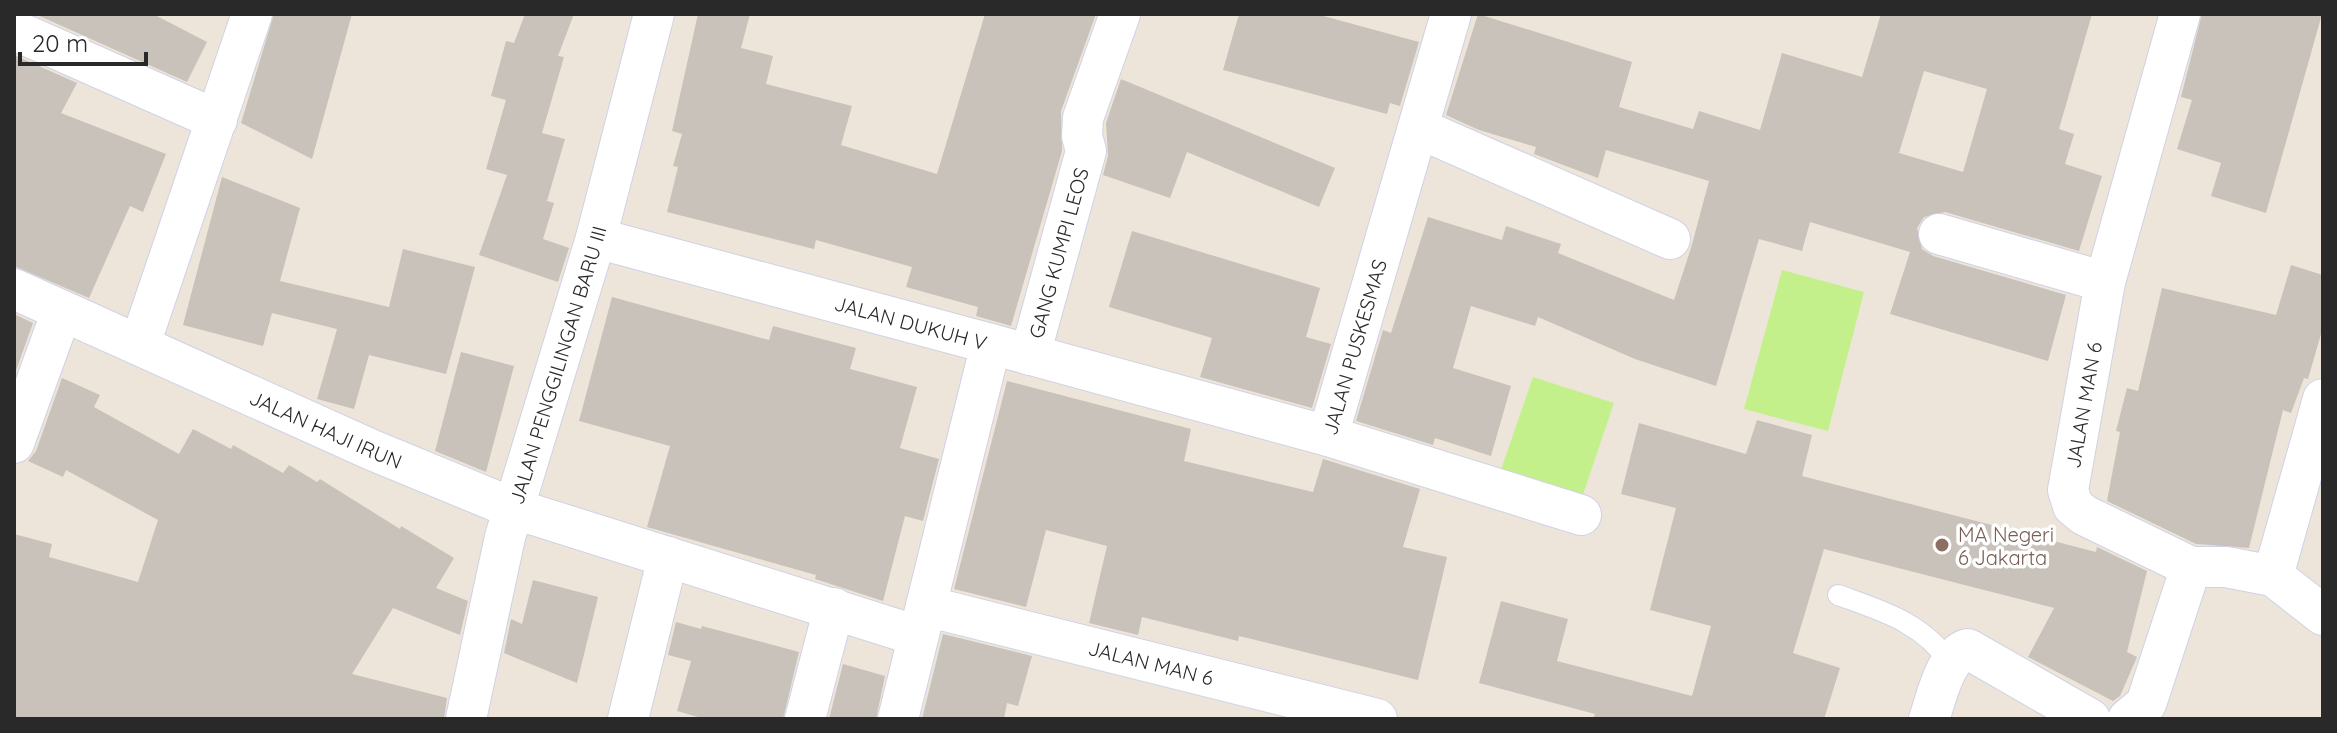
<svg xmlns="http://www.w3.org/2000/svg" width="2337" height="733" viewBox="0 0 2337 733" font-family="Quicksand,sans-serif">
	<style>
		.pitch { fill: #c4f08c }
		.building { fill: #c8c2ba; fill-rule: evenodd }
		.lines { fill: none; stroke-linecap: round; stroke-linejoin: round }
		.service-casing { stroke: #cfd2e4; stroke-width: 22 }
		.minor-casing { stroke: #cfd2e4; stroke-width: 42 }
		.service { stroke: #fff; stroke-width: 20 }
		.minor { stroke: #fff; stroke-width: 40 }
		.education-dot { fill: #8d6e63; stroke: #fff; stroke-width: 3 }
		.labels { text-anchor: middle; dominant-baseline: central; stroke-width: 7; stroke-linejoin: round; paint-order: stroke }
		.street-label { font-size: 20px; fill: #292929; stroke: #fff }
		.education-label { font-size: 20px; fill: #785e54; stroke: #fff; text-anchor: start }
	</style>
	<rect width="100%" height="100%" fill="#ede5da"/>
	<path class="pitch" d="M1782,270L1864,292L1828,431L1744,409Z
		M1533,377L1614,403L1576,515L1495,487Z"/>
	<path class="building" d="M35,14H153L207,42L187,82Z
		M274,14H352L312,159L241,123Z
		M525,14H574L558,56L564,57L542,133L565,139L547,201L554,203L543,239L569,248L558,282L479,255L507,175L486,169L506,100L491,96L506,41L514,43Z
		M698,14H750L741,48L773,56L766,84L852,106L841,145L937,174L985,14H1096L1061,111L1062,151L1011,326L976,316L978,307L906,287L912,267L816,240L814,249L667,212L678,167L673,166L682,134L672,131Z
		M1239,14H1316L1419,42L1400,106L1390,103L1387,114L1223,70Z
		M1478,14L1632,62L1619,107L1693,129L1699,111L1760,130L1782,53L1862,77L1881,14H2092L2059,129L2074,134L2065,164L2102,176L2079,251L1945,212L1924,217L1917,228L1922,249L1933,256L2066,295L2048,361L1890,314L1910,252L1810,222L1802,251L1759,239L1716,386L1635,359L1538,317L1535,326L1471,306L1453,368L1511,386L1491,456L1435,438L1433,445L1356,421L1383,330L1391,333L1428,217L1502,240L1506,226L1561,244L1558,253L1674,300L1691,248L1709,181L1606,150L1598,178L1534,154L1536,147L1479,130L1446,115ZM1924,71L1987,89L1963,172L1899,153Z
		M2202,14H2322L2266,213L2211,196L2221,163L2177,149L2192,100L2181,97Z
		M14,55L77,83L61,113L166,154L143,212L130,206L89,298L14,266Z
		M1121,79L1335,168L1319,207L1187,152L1170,198L1103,175L1108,156L1106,123Z
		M222,177L300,208L280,281L389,307L403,249L475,267L446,374L369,355L354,409L317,399L337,329L272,313L263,346L183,325Z
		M1132,231L1320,288L1306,337L1331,344L1312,408L1200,377L1212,338L1109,307Z
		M2291,265L2323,275V327L2308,379L2304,378L2291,413L2283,410L2249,548L2196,544L2107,501L2120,432L2116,431L2127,388L2138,391L2162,288L2276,315Z
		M612,297L769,340L773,326L856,348L850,369L917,387L900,448L939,459L923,521L905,516L883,601L815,579L816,575L647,527L670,446L579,421Z
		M14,314L33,323L14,376Z
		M461,352L514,366L486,472L435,451Z
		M62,378L100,395L94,407L179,454L193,429L231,449L233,445L283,473L289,465L317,482L320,479L400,529L401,526L454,558L436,588L468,601L460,635L393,608L352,674L447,698L444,719H14V534L52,544L49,557L138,582L158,520L66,470L63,477L28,461L36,451Z
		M1007,381L1191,429L1184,461L1313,492L1323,459L1420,489L1403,547L1447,557L1418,680L1239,636L1238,641L1142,617L1138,635L1089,623L1107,546L1046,530L1026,607L954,589Z
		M1757,420L1812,435L1802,476L2096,552L2097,547L2147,571L2127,652L2137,657L2120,696L2113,701L2028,657L2054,608L1824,549L1793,653L1840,668L1824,719H1593L1595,714L1479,683L1501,601L1568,619L1557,661L1692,696L1711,626L1650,610L1676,508L1621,494L1639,423L1746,454Z
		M533,580L598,597L577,683L504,653L511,619L522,624Z
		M676,622L701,629L702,626L799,652L783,719H705L677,711L691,661L668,655Z
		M943,634L1032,656L1018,706L1007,703L1004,719H922Z
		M843,664L885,676L876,719H829Z"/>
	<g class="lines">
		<g class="service-casing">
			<path id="service" d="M1838,595C1882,611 1922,622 1950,663"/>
		</g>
		<g class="minor-casing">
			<g id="minor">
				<path d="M14,30L217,120"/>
				<path d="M1418,128L1670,239"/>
				<path d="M1939,234L2105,282"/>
				<path id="s1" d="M596,238L991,344L898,719"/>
				<path id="s2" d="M14,289L372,450L515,509L918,636"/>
				<path d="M140,344L252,14"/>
				<path id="s3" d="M991,344L1328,436L1451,14"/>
				<path id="s4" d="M1030,355L1086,151L1082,136L1083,118L1120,14"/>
				<path d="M1328,436L1581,515"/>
				<path d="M14,443L62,311"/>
				<path d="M2191,567H2226L2273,576L2323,399"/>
				<path d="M2273,576L2323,615"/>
				<path id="s5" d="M926,606L1377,719"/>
				<path id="s6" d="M466,719L505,537L596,238L654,14"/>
				<path d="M628,719L668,557"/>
				<path d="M805,719L834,608"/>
				<path d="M1929,719C1937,697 1944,656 1968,649L2090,719"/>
				<path id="s7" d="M2128,719L2146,704L2191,567L2084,515L2073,506L2068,490L2105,282L2180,14"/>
			</g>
		</g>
		<use href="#service" class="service"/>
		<use href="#minor" class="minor"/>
	</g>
	<circle class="education-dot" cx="1942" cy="545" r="8"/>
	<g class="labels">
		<g class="street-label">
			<text stroke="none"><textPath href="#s4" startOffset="106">GANG KUMPI LEOS</textPath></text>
			<text stroke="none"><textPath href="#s1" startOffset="326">JALAN DUKUH V</textPath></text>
			<text stroke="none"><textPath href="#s3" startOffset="442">JALAN PUSKESMAS</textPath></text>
			<text stroke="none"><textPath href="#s6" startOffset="366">JALAN PENGGILINGAN BARU III</textPath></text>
			<text stroke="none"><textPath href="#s7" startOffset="404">JALAN MAN 6</textPath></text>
			<text stroke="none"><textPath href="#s2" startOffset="342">JALAN HAJI IRUN</textPath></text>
			<text stroke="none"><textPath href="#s5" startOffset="232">JALAN MAN 6</textPath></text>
		</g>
		<g class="education-label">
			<text x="1958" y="534">MA Negeri<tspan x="1958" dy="23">6 Jakarta</tspan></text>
		</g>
	</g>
	<rect width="2337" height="733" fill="none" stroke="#292929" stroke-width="32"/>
	<path d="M20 52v12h126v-12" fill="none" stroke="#292929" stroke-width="4"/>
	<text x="32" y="52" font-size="24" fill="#292929" stroke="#ffffff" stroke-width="6" paint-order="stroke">20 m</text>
</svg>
